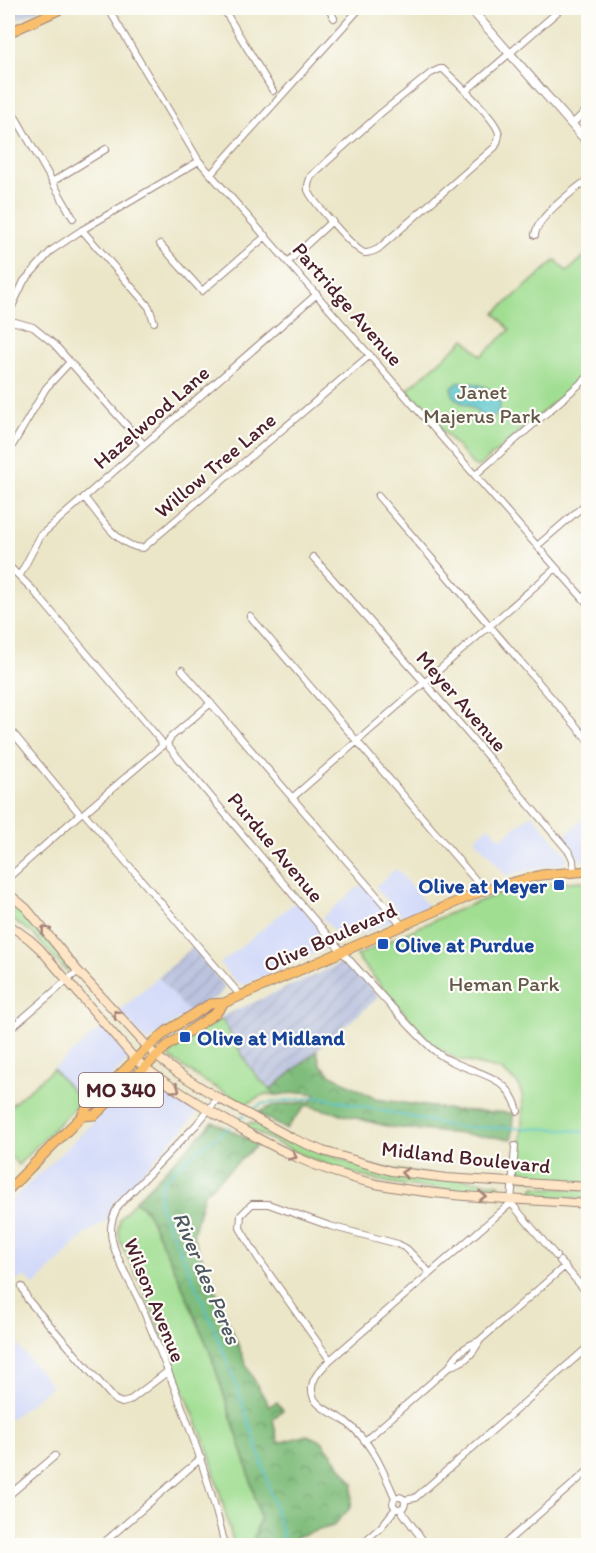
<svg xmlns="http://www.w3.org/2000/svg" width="596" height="1553" viewBox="0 0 596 1553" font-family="Itim,sans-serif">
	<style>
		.built { fill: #d1d9f9 }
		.industrial { fill: url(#industrial-furrows) }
		.green { fill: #a0de92; stroke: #757e5e; stroke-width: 1.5 }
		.forest { fill: url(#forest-crowns); stroke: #656e54; stroke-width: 1.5 }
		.water { fill: #55c3c9; stroke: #50717a; stroke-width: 1.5 }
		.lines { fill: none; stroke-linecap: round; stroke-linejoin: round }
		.stream { stroke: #55c3c9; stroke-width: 2 }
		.minor-casing { stroke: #9a827a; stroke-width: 8 }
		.tertiary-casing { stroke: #9a827a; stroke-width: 10 }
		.secondary-casing { stroke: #9a827a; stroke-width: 10 }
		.primary-casing { stroke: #9a827a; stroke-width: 11 }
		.minor { stroke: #fff; stroke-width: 6 }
		.tertiary { stroke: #fff; stroke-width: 8 }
		.secondary { stroke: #fde5c5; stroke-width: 8 }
		.primary { stroke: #f9bf6d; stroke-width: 9 }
		.oneway { stroke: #a48278 }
		.transit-dot { fill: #1a4fb4; stroke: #fdfcf7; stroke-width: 2 }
		.labels { text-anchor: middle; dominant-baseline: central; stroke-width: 4.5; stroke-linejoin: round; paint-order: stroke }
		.shield { fill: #fdfcf7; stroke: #806168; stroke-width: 1.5 }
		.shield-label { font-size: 20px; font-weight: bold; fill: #4a1f2b }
		.street-label { font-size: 21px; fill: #4a1f2b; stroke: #fdfcf7 }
		.park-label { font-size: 21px; fill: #64584a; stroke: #fdfcf7 }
		.transit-label { font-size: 21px; font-weight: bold; fill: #164399; stroke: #fdfcf7; text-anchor: start }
		.water-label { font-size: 22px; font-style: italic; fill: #4e5862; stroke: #fdfcf7 }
	</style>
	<defs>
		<pattern id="industrial-furrows" width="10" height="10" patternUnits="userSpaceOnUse" patternTransform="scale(1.5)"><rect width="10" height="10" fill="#bbc3de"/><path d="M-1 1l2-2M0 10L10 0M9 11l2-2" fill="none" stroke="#a2a7bf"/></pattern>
		<pattern id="forest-crowns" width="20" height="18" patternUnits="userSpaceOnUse" patternTransform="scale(1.5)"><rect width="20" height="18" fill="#80bd7c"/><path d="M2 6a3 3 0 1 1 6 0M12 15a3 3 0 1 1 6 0" fill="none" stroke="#6b9966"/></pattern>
	</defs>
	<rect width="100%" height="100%" fill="#fdfcf7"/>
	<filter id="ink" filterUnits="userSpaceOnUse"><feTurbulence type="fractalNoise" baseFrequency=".0167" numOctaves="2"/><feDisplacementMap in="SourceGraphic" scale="12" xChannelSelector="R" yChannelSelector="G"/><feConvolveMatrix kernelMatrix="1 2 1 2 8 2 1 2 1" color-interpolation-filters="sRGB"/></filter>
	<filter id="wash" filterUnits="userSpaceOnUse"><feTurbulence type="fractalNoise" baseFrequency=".008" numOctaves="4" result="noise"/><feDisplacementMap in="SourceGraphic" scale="24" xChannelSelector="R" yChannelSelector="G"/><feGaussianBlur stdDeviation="1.35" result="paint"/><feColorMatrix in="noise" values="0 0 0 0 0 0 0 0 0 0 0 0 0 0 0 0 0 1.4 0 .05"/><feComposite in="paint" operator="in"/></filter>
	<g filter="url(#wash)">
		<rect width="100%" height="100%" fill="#ebe6c8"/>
		<path class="built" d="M532,814L566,854L567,860L563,863L506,875L475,839L489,826L501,839Z
			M588,815V863H586L579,859L563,837Z
			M396,869L428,906L402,916L375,887Z
			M363,883L392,919L390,922L344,941L322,918Z
			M296,901L332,943L329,947L244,985L237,983L220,964Z
			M158,977L188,1012L149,1041H146L119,1011Z
			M103,1026L130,1058L84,1104L53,1069Z
			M145,1073L197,1110L196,1115L111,1205L106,1221L85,1234L34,1286L28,1278L22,1277L8,1288V1204Z
			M8,1334L52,1386L8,1421Z"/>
		<path class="industrial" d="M8,8H42L8,24Z
			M193,947L225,987L218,996L188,1012L158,977Z
			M344,962L349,964L379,997L270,1090L243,1058L221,1017Z"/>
		<path class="green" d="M588,253V373L480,466H474L407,390L465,339L481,356L510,330L495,313L556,260L567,272Z
			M588,881V1183L519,1178L523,1107L522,1094L517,1083L501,1070L456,1059L431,1044L356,956C400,937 443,914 488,898C520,886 554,882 588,881Z
			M8,899L23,912L70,966V970H65L32,933L8,917Z
			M222,1019C237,1045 251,1077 277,1095L265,1094L246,1104L204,1081L170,1058L171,1052L191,1036Z
			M53,1069L81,1101L18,1165L8,1153V1108Z
			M251,1122L290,1140L353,1164L499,1184L501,1190L497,1194C462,1191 426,1189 391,1183C339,1173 291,1152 245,1126Z
			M534,1187L588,1190V1199L534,1195L532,1190Z
			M135,1201L146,1210L181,1283L210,1352L247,1466L260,1518L253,1541L254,1545H234L209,1453L145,1293L121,1244L118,1230L120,1219Z"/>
		<path class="forest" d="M317,1051L320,1064L333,1076L376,1099L453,1110L513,1113L512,1139L390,1127L306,1105L286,1129L257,1113L272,1106L312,1101L316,1094L303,1092L277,1095L270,1090Z
			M213,1122L258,1144L204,1193L193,1236L248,1369L269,1406L277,1402L283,1410L273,1419L278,1443L307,1435L322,1441L353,1483L351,1507L333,1526L295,1537L296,1545H254L253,1541L260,1518L247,1466L210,1352L181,1283L146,1210L135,1201Z"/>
		<path class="water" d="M459,382C476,383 508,389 498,413L491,418H484C480,415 476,411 472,408C463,402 451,401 452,388Z"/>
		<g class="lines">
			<path class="stream" d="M249,1113L261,1104L320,1097L456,1127L555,1129L588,1132
				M234,1123L244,1116
				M230,1127C215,1137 170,1170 162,1184C158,1191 160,1200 160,1207C203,1298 239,1383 267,1479C273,1501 280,1523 285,1546"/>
		</g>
	</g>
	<g filter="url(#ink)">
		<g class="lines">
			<g class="minor-casing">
				<path id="minor" d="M108,8L199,161L588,604
					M223,8L273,91
					M328,8L334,18
					M440,69H443C455,81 497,119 499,134C499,139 497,143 495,147L378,249C374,251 369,253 365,253C355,251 311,199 308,190C307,185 309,181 311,176L381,113L431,73Z
					M466,91L562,8
					M8,104L73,218
					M572,124L588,109
					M211,174L360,8
					M52,182L106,149
					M82,230L149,307L154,322
					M535,235C537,216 574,191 588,179
					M160,244L202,291L266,236
					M289,261L332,221
					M8,315L24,281L52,250L82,230L199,161
					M8,320L33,327L54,344L144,445
					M8,453L46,388L70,362
					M475,475L588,377
					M378,496L588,740
					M84,497C100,516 117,547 143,548L370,355
					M537,546L588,502
					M313,557L424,682L570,853L573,860L574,872
					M8,565L33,590L161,741L162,746L84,813L240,995
					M20,575L41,535L317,294
					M250,616L484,890
					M182,670L402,925
					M211,703L171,737L167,743L169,747C253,846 334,948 424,1041C431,1048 439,1056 449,1060C477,1075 509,1074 518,1111
					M8,727L80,814L8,878
					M292,798L556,568
					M8,1031L78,971
					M218,1098L197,1124L119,1205C112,1216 109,1227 112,1240C117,1263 133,1285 142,1307C174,1385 206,1463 225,1546
					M515,1146L511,1203L556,1256
					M560,1261L588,1294
					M22,1287L28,1300L115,1400L122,1403L129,1401L167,1372
					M330,1360L258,1258L240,1228L241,1215L252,1204H268L330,1226L398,1244L407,1249L430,1273
					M450,1366C464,1363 472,1355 479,1342
					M366,1440L450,1366C456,1353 465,1346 479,1341L565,1266
					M8,1496L55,1456
					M393 1503a6 6 0 1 1 12 0a6 6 0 1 1-12 0Z
					M395,1498C382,1468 372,1442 345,1421C336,1414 317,1408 313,1396C308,1381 320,1370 330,1360L511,1203
					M404,1500L415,1498L588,1347
					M400,1509L427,1546
					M100,1546L201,1458
					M359,1546L381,1527L396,1508
					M502,1546L588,1471"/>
			</g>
			<g class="tertiary-casing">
				<path id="tertiary" d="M470,8L588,143"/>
			</g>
			<g class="secondary-casing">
				<path id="secondary" d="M8,893L26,908L78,971L156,1056L178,1073L218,1098L292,1138L323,1151L391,1171L447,1178L588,1187
					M8,924L29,939L40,949L135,1059C159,1080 187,1096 214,1113C265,1144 317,1171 376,1184C445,1198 518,1199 588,1204"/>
			</g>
			<g class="primary-casing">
				<path id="primary" d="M8,33L63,8
					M82,1116L95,1115L167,1046L216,1013L224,1003
					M8,1190L82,1116L87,1107L147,1048L167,1031L210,1004L224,1003L484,890L541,875L588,871"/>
			</g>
			<use href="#minor" class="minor"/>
			<use href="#tertiary" class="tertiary"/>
			<use href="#secondary" class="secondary"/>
			<use href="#primary" class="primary"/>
		</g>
		<defs><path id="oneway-chevron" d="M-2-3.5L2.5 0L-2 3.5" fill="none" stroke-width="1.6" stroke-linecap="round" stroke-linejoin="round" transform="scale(1.5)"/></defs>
		<g class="oneway">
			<use href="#oneway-chevron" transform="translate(45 930) rotate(-130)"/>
			<use href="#oneway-chevron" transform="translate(117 1014) rotate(-132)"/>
			<use href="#oneway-chevron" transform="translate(176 1089) rotate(34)"/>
			<use href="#oneway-chevron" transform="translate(293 1156) rotate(25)"/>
			<use href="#oneway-chevron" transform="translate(405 1173) rotate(-173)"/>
			<use href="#oneway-chevron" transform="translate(482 1196) rotate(4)"/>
		</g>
	</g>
	<g class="transit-dot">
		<rect x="553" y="879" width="12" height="12" rx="3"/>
		<rect x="377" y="938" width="12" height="12" rx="3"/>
		<rect x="179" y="1031" width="12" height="12" rx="3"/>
	</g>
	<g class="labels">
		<rect class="shield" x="79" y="1073" width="84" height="34" rx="4.5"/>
		<g class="shield-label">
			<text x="121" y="1090">MO 340</text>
		</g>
		<g class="street-label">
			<text transform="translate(348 304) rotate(49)">Partridge Avenue</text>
			<text transform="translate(151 417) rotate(-41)">Hazelwood Lane</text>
			<text transform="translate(215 465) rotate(-40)">Willow Tree Lane</text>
			<text transform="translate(462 701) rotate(49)">Meyer Avenue</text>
			<text transform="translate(276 847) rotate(50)">Purdue Avenue</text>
			<text transform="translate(330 937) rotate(-24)">Olive Boulevard</text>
			<text transform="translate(466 1157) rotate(6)">Midland Boulevard</text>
			<text transform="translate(155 1300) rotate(68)">Wilson Avenue</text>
		</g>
		<g class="park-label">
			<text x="482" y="391">Janet<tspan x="482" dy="24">Majerus Park</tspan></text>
			<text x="504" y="983">Heman Park</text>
		</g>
		<g class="transit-label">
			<text x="547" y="885" text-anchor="end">Olive at Meyer</text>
			<text x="395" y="944">Olive at Purdue</text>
			<text x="197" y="1037">Olive at Midland</text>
		</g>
		<g class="water-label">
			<text transform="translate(207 1278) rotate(67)">River des Peres</text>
		</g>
	</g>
	<rect width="596" height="1553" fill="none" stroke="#fdfcf7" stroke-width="30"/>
</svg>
